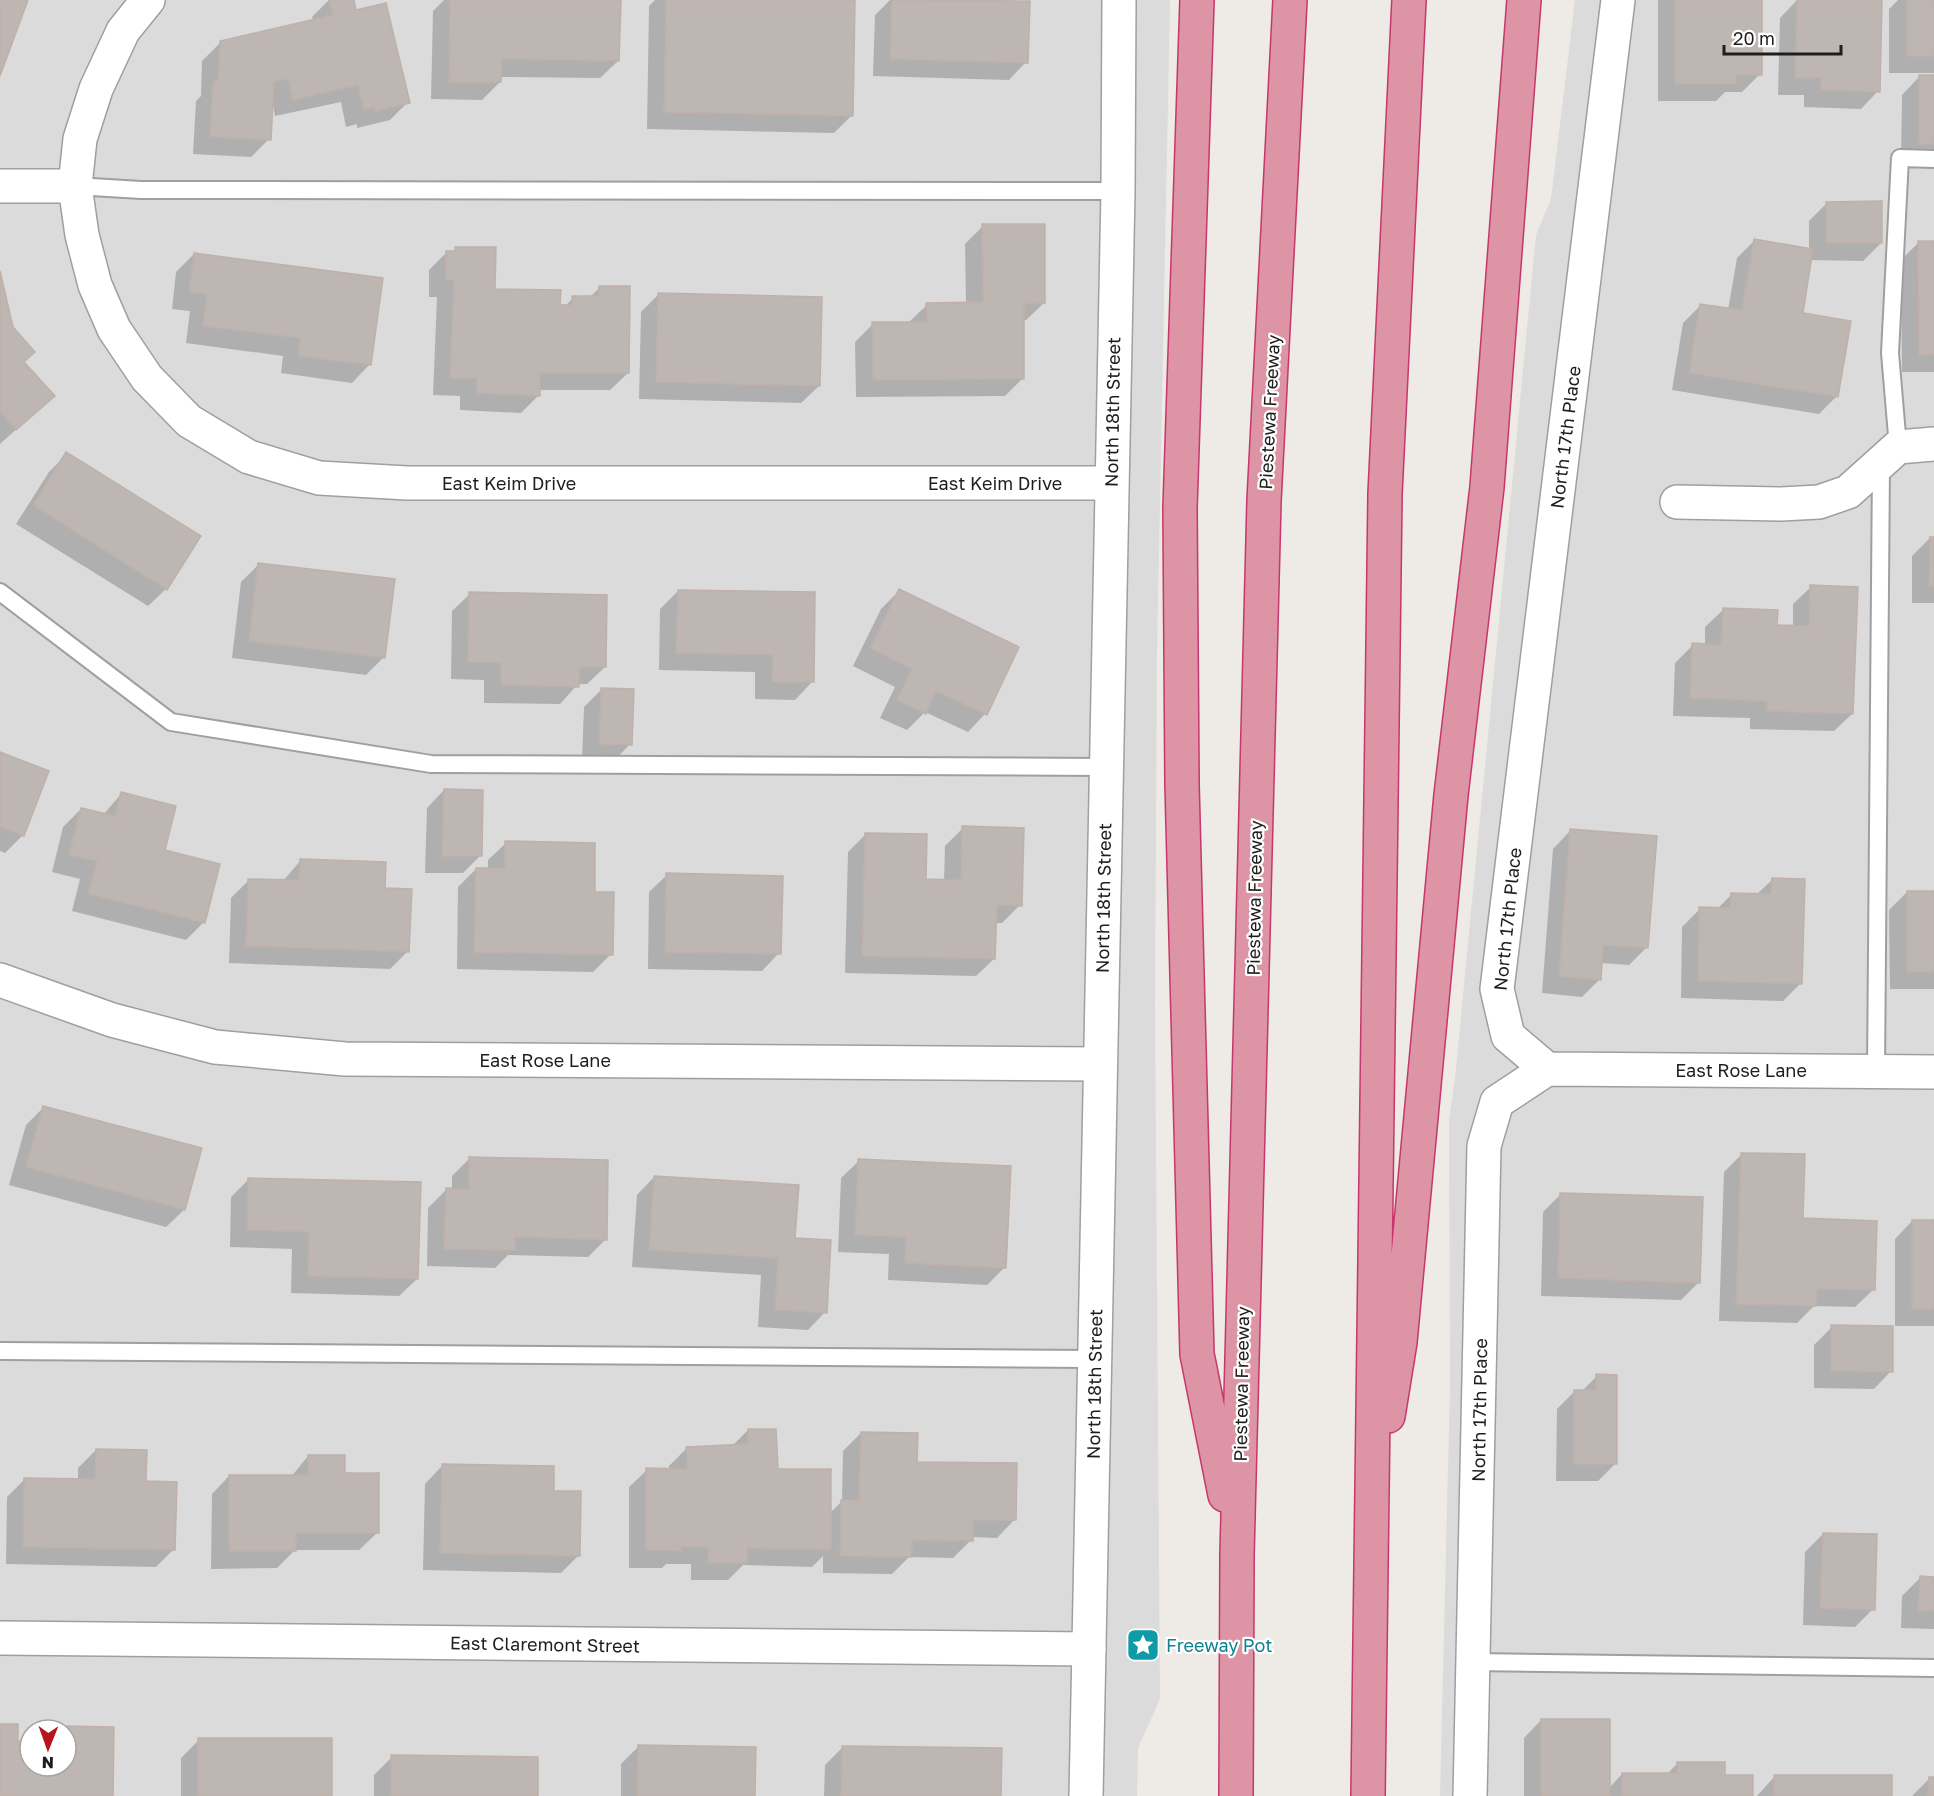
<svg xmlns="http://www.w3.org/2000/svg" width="1934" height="1796" viewBox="0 0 1934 1796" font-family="'Golos Text',sans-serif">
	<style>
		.residential { fill: #dcdbdb; fill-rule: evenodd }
		.shadow { fill: #0003 }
		.building { fill: #beb6b2; stroke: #beb1a9; stroke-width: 1.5 }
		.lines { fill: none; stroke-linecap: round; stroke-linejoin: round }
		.service-casing { stroke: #9f9f9f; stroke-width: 20 }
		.minor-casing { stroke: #9f9f9f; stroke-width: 36 }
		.tertiary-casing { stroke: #9f9f9f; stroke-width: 36 }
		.motorway-casing { stroke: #c7376d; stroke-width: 36 }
		.service { stroke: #fff; stroke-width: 16 }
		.minor { stroke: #fff; stroke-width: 33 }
		.tertiary { stroke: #fff; stroke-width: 33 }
		.motorway { stroke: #dd94a5; stroke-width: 33 }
		.labels { text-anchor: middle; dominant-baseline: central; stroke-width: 4.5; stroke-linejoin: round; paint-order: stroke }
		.street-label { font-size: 18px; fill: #1e1e1e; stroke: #fff }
		.culture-label { font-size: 18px; fill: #0d838f; stroke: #fff; text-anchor: start }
	</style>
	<rect width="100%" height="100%" fill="#eeeae5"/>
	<path class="residential" d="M0,0H1170L1157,650L1155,1004L1160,1699L1138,1748L1137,1796H0ZM30,1730H66V1766H30Z
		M1575,0H1934V1796H1440L1450,1387L1449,1119L1455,1079L1536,235L1551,199Z"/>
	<path class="shadow" d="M329,0H353L355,12L408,102L390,120L357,128V124L346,127L341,102L275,116L272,101L269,139L251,157L193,154L196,101L201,96L202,61L220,43L313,21L312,17Z
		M444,0H619L618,61L600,78L500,77V82L482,100L431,99L433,11Z
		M655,0H854L852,115L834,133L647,129L649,6Z
		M890,0L1028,2L1026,62L1009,80L873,76L875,15Z
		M1658,0H1721L1760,74L1742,92H1725L1716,101H1658Z
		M1797,0H1881L1878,91L1861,109L1804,107V95H1778L1780,18Z
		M1898,0H1934V73H1889V9Z
		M1919,77H1934V160L1901,161L1902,95Z
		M1827,203L1881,243L1863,261L1810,260L1801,314L1837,396L1819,414L1672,390L1683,323L1701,305L1728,310L1737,258L1755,240L1809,249V221Z
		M983,226L1044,303L1026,320L1022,321L1023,378L1005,396L856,397L855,342L873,324L909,322L927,305L966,304L965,244Z
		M1919,242H1934V372H1902L1901,260Z
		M456,249L494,291L564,307L573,298H589L600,287L628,373L610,390H538V396L521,413L460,410V396L433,395L437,297H429V270L447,252H452Z
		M194,254L369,365L352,383L281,373L283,356L186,343L190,311L172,309L176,272Z
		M0,277L22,362L53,396L0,444Z
		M659,294L819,386L801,403L639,399L641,312Z
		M67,454L166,589L148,606L16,524L49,472Z
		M1930,538H1934V603H1912V556Z
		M259,564L384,657L366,675L232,658L241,582Z
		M1811,587L1852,714L1834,731L1750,729V718L1673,716L1675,663L1693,645H1705V627L1723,610L1776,626L1793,627V604Z
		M678,591L814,594L812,682L795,700L755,699V672L659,670L660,609Z
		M899,591L985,714L968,732L925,712L907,730L880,718L895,687L853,666L881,609Z
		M470,594L605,667L587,684H578L560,704L484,703V680L451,679L452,611Z
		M602,689L630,744L613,762L582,761L584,707Z
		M0,754L23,835L5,853L0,851Z
		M444,790L480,856L463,873H425L427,808Z
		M122,793L163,851L204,922L186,940L72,911L80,879L52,872L63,827L81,809L103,815Z
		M963,828L1020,905L1002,923H995L994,959L976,976L845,973L848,852L866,834L925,880L944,881L945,846Z
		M1570,831L1647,947L1629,965L1601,963L1600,979L1582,997L1542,993L1553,849Z
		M506,843L593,893L611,954L593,972L457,969L458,887L476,869L488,870V860Z
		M301,860L383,890L408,951L390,969L229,963L231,898L249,880L283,881Z
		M667,875L779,953L762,971L648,969L649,892Z
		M1773,879L1801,983L1783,1001L1681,998L1682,927L1700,909H1717L1731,895H1756Z
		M1907,892H1934V989H1890L1889,910Z
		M43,1108L184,1210L166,1227L9,1185L26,1125Z
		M1742,1154L1802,1220L1873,1290L1855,1307L1814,1306L1797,1323L1719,1321L1724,1172Z
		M470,1158L606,1239L588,1257L508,1255L495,1268L427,1266L428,1208L446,1190H452V1176Z
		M859,1161L1005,1267L987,1285L888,1280L889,1254L838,1252L841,1178Z
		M654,1177L794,1239L825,1312L808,1330L758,1327L761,1275L632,1267L637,1195Z
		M249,1179L417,1279L399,1296L291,1293L292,1249L230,1247L231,1197Z
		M1561,1194L1699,1282L1681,1300L1541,1296L1543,1212Z
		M1912,1221H1934V1326H1895V1239Z
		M1832,1327L1891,1371L1874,1389L1814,1388V1345Z
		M1597,1376L1615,1464L1598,1481H1556L1557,1409L1574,1392H1581Z
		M748,1430L776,1470L829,1514L842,1501L843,1451L861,1433L1014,1520L997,1538L971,1537V1540L953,1558L909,1557L892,1574L823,1573V1556L812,1567L743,1565L728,1580H691V1564H666L662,1568H629V1487L647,1470H669V1466L687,1448L733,1445Z
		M96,1450L145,1483L174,1549L156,1567L6,1564L7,1497L25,1479L78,1480V1468Z
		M308,1456L343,1475L377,1533L359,1550H295L277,1568L211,1569L212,1494L229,1476L291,1477Z
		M442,1466L552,1492L579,1555L561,1573L423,1570L425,1484Z
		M1823,1534L1873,1609L1855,1627L1803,1625L1805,1552Z
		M1920,1578L1934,1579V1629L1901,1628L1902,1596Z
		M1541,1720L1609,1788L1622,1774L1666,1775L1678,1763L1723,1776L1751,1796H1524V1738Z
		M199,1740L330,1796H181V1758Z
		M639,1746L753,1796H621V1764Z
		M843,1747L1000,1796H824L825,1765Z
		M392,1757L536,1796H374V1775Z
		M1775,1776L1891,1796H1757Z
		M1930,1778L1934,1779V1796H1912Z"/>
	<path class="building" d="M0,0H28L0,76Z
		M329,0H354L356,10L386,3L410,103L375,111L374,107L364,110L358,85L293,100L288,79L274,82L271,140L210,137L213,81H218L220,41L333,15Z
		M450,0H621L619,61L502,59L501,82H449Z
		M666,0H855L853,116L664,112Z
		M892,0L1030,1L1028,63L890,59Z
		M1675,0H1762V75H1736V84H1675Z
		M1797,0H1882L1880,92L1821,90V78H1795Z
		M1907,0H1934V56H1907Z
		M1919,75H1934V144H1919Z
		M1882,201V243H1826V202Z
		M982,224H1045V303L1024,304V379L873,380L872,322H927L926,303L983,302Z
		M1754,239L1813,249L1803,313L1851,321L1838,397L1689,373L1700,304L1742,310Z
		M1918,241H1934V355H1919Z
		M455,247H496L495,289L561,290L560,305H572V296H599V286H630L629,373H540V396L477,393V378H450L454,280H446V251H455Z
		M194,253L383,278L371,365L298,356L300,338L203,326L207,294L189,292Z
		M0,271L13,327L35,352L24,362L55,396L16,430L0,412Z
		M658,293L822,297L820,386L656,382Z
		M66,452L201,536L167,590L33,505Z
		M1930,537H1934V586H1929Z
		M258,563L395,579L385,658L249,641Z
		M1810,585L1858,587L1853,714L1767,711V701L1690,698L1692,643L1721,645L1723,608L1778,610L1777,625L1809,626Z
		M899,589L1019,647L987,715L936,691L926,714L897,700L912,669L870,648Z
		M678,590L815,592L814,682H772L773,655L676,653Z
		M469,592L607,595L606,667H580L579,687L501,685V663L468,662Z
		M601,688L634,689L632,745L599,744Z
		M0,752L49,771L24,836L0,827Z
		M444,789L483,790L482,856H442Z
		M121,792L176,806L165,850L220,864L205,923L88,894L97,861L69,855L81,808L115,816Z
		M962,826L1024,828L1022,906L997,905L995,959L862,956L865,833L927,834L926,879L961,880Z
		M1570,829L1657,836L1648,948L1603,945L1601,980L1559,976Z
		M505,841L595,843V892H614L613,955L474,952L476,868H505Z
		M300,859L386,862L385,888L412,889L409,952L246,946L248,879L299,880Z
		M666,873L783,876L781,954L665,952Z
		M1772,878L1805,879L1802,984L1698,981L1699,907L1730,908L1731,893L1771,894Z
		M1907,891H1934V972H1907Z
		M43,1106L202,1148L185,1210L26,1167Z
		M1741,1153L1805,1154L1803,1218L1877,1221L1875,1290L1817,1289L1816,1306L1736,1304Z
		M469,1157L608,1160L607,1240L515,1237V1250L444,1249L446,1188L469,1189Z
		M858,1159L1011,1166L1006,1268L905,1263L906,1237L855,1235Z
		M654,1176L799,1185L795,1238L831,1240L827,1313L775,1310L778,1258L649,1250Z
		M248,1178L421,1182L418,1279L308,1276L309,1232L247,1230Z
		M1560,1193L1703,1197L1700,1283L1558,1278Z
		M1912,1220H1934V1309H1912Z
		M1831,1325L1893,1326V1372L1831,1371Z
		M1596,1374L1617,1375V1464H1573L1574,1390H1596Z
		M748,1429H776L778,1469H831V1550L747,1548V1563H708V1547H681V1551L646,1550V1468L687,1469L686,1447L748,1444Z
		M861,1432L918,1433L917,1462L1017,1463L1016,1520H973V1541L912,1540V1557L840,1556L841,1500H859Z
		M96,1449L147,1450L146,1481L177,1482L175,1550L23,1547L24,1478L95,1479Z
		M308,1455H345V1473H379V1533H296V1551H229V1475H308Z
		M442,1464L554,1466V1491H581L580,1556L440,1553Z
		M1823,1533L1877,1534L1875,1610L1820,1608Z
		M1920,1576L1934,1577V1611H1918Z
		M1541,1719H1610V1796H1541Z
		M0,1724H18V1741H30V1766H66V1730H63V1726L114,1727L113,1796H0Z
		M198,1738H332V1796H198Z
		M638,1745L756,1747L755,1796H637Z
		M842,1746L1002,1748L1001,1796H841Z
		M391,1755L538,1757V1796H391Z
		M1677,1762H1725V1775H1753V1796H1622V1773H1677Z
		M1774,1775H1892V1796H1774Z
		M1929,1777H1934V1796H1928Z"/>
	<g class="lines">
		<g class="service-casing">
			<path id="service" d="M75,186L141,190L1118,191
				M1898,447L1890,353L1900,158L1934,159
				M0,592L171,722L431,764L1105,767
				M1876,1071L1881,464
				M0,1351L1094,1359
				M1473,1662L1934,1668"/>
		</g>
		<g class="minor-casing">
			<path id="minor" d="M148,0L123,31L96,89L80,139L75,186L82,235L95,285L114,329L147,378L189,421L249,457L319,478L407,483H1111
				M0,186H75
				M1677,502L1781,504L1819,502L1848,492L1898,447L1934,444
				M0,980L112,1020L215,1047L345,1059L1100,1064
				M1547,1069L1508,1036L1497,989L1618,0
				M1547,1069L1934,1072
				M0,1638L1089,1649
				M1470,1796L1484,1146L1497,1102L1547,1069"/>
		</g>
		<g class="tertiary-casing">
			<path id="tertiary" d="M1086,1796L1118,191L1119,0"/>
		</g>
		<g class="motorway-casing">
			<path id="motorway" d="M1197,0L1180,508L1182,784L1197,1354L1225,1495
				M1388,1416L1400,1342L1451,795L1487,487L1524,0
				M1236,1796L1237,1555L1264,501L1290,0
				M1368,1796L1385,494L1409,0"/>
		</g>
		<use href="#service" class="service"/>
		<use href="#minor" class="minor"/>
		<use href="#tertiary" class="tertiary"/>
		<use href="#motorway" class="motorway"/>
	</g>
	<defs>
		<g id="sight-square" transform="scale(1.725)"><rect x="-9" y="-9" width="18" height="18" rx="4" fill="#0f9aa8" stroke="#fff"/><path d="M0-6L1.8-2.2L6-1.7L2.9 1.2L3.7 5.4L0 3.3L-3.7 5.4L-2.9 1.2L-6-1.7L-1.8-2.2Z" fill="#fff"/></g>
	</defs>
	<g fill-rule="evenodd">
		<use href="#sight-square" x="1143" y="1645"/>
	</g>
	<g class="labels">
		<g class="street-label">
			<text transform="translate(1112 412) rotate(-89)">North 18th Street</text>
			<text transform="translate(1269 412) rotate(-87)">Piestewa Freeway</text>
			<text transform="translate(1565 437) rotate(-83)">North 17th Place</text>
			<text x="509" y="483">East Keim Drive</text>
			<text x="995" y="483">East Keim Drive</text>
			<text transform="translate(1103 898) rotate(-89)">North 18th Street</text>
			<text transform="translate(1254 898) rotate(-89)">Piestewa Freeway</text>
			<text transform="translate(1507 919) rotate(-84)">North 17th Place</text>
			<text x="545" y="1060">East Rose Lane</text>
			<text x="1741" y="1070">East Rose Lane</text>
			<text transform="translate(1094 1384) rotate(-89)">North 18th Street</text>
			<text transform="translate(1241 1384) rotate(-89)">Piestewa Freeway</text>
			<text transform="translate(1479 1410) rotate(-89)">North 17th Place</text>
			<text transform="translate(545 1644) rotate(1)">East Claremont Street</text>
		</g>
		<g class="culture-label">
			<text x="1166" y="1645">Freeway Pot</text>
		</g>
	</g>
	<g transform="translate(48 1748) rotate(181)"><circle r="28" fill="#ffffff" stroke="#a5a5a5" stroke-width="1.5"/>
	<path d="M0-4.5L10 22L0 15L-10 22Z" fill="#b6151b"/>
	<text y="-9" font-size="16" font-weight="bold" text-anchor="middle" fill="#1e1e1e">N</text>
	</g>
	<path d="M1724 45v9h117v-9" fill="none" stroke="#1e1e1e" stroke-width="3"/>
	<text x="1733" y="45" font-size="18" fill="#1e1e1e" stroke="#ffffff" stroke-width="4.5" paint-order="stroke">20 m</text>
</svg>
